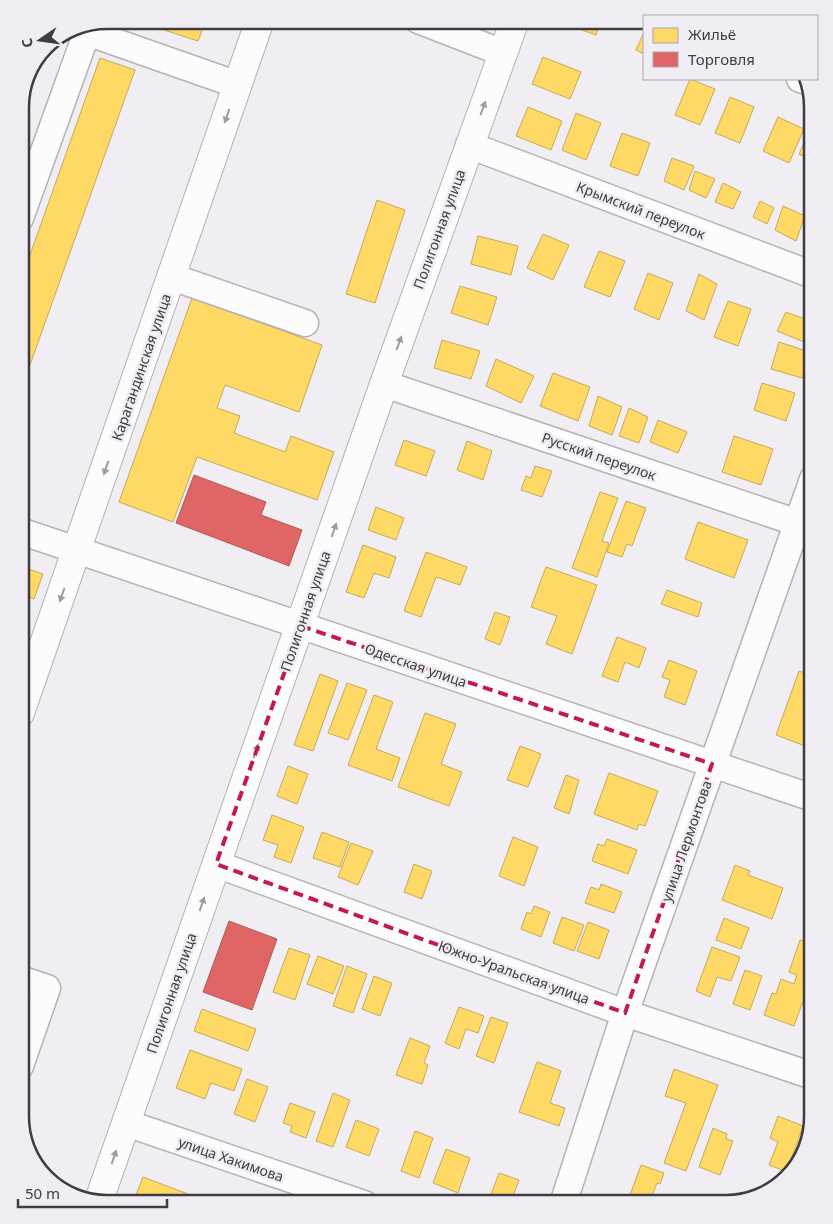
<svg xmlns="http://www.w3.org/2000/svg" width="833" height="1224" viewBox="0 0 833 1224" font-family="'Noto Sans',sans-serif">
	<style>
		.homes { fill: #ffd966; stroke: #c5aa5a }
		.shops { fill: #e06666; stroke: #af595a }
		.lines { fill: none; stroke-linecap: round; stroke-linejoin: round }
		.minor-casing { stroke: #b4b2b5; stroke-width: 29 }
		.major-casing { stroke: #b4b2b5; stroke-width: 30 }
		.minor { stroke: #fdfcfd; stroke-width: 26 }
		.major { stroke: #fdfcfd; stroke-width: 28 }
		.oneway { fill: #9e9c9e }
		.marked { fill: none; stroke: #c2185b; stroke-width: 4; stroke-dasharray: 10 6; stroke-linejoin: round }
		.labels { text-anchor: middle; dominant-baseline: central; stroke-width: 5; stroke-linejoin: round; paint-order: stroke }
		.street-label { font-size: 14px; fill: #3e3c3f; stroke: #f0ecf4 }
		.rim { fill: none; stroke: #3e3c3f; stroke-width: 2.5 }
	</style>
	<rect width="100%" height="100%" fill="#f0eef2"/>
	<path class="homes" d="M161,20H206L198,41L158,28Z
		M561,20H601L596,35L560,22Z
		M644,32V54L636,50Z
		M543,57L581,72L570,99L532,84Z
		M100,58L135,70L20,393V283Z
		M690,79L715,89L700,125L675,115Z
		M730,97L754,107L740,143L715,133Z
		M528,107L562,121L551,150L516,136Z
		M576,113L601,123L586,160L562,150Z
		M778,117L804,129L789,163L763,151Z
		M811,127L813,129V160L799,154Z
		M622,133L650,143L638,176L610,166Z
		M672,158L694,166L684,190L664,181Z
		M695,171L715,179L706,198L689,190Z
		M723,183L741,192L733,209L715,202Z
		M377,200L405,210L375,303L346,294Z
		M760,201L774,208L767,224L753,217Z
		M783,206L805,216L796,241L775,230Z
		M543,234L569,245L553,280L527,268Z
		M478,236L518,246L511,275L471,264Z
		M599,251L625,261L610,297L584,287Z
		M648,273L673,283L659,320L634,309Z
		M699,274L717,284L704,320L686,311Z
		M460,286L497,297L488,325L451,313Z
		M192,298L322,345L299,412L225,385L217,408L240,416L234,433L285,452L291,436L334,452L317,500L197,457L173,522L119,502Z
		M728,301L751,309L738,346L714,337Z
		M786,312L813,322L804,342L777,331Z
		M442,340L480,351L471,379L434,368Z
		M779,342L810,352L802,378L771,369Z
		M496,359L534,376L521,403L486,386Z
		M553,373L590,387L578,421L540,406Z
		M762,383L795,393L786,421L754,410Z
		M598,396L622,407L612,435L589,426Z
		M629,408L648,417L639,443L619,436Z
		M658,420L687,432L678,453L650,442Z
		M734,436L773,449L761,485L722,472Z
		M404,440L435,451L426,476L395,465Z
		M467,441L492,451L483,480L457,470Z
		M535,466L552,471L542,497L521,490L526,476L531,478Z
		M600,492L618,498L602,541L609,543L597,577L572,568Z
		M626,501L646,508L632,546L627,544L622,557L607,552Z
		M376,507L404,518L396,540L368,530Z
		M698,522L748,540L734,578L685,559Z
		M363,545L396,557L389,578L374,573L364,598L346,592Z
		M426,552L467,567L460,585L436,577L421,617L404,611Z
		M20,566L43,574L34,599L20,594Z
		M546,567L597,585L572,654L546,644L557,616L531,607Z
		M667,590L702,603L698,617L661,604Z
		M495,612L510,617L500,645L485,639Z
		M617,637L646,648L639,668L625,662L618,682L602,676Z
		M669,660L697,671L685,705L664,697L670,680L662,677Z
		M799,671L813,676V749L776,735Z
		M320,674L338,681L313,751L294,745Z
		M347,683L367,690L348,740L328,733Z
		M374,695L393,702L376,749L400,758L392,781L348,765Z
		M425,713L456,724L441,764L462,772L449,806L398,787Z
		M520,746L541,754L528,787L507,780Z
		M288,766L308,774L297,804L277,796Z
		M609,773L658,791L645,826L639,824L637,830L594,814Z
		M566,775L579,780L569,814L554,808Z
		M272,815L304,827L291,863L274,857L278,845L263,840Z
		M322,832L349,842L340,867L313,858Z
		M513,837L538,847L524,886L499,876Z
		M607,839L637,850L628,874L592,861L598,844L604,846Z
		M351,843L373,851L358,885L338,877Z
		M813,863V887L805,884Z
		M414,864L432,871L422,899L404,892Z
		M735,865L750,871L748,875L783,888L772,919L722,900Z
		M601,884L622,892L614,913L585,903L591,887L599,890Z
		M534,906L550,912L541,937L521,929L527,912L531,914Z
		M562,917L584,925L574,951L553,943Z
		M724,918L749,928L741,949L716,940Z
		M588,922L609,930L599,959L577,951Z
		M800,940L813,944V974L794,1026L764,1015L772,993L776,994L781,979L794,984L797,975L789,972Z
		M712,947L740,957L731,981L717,977L710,997L696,991Z
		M289,948L310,955L295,1000L273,992Z
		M318,956L344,966L333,994L307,984Z
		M347,966L367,974L353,1013L333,1006Z
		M745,970L762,976L750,1010L733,1004Z
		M374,976L392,983L380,1016L362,1009Z
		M459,1007L484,1016L478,1033L466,1029L459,1049L445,1043Z
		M202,1009L256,1029L248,1051L194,1031Z
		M491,1017L508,1023L494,1063L476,1056Z
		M410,1038L430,1046L424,1063L428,1065L422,1084L396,1075Z
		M190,1050L242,1069L234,1091L211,1083L205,1099L176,1088Z
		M537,1062L561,1071L550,1103L565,1108L559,1126L519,1112Z
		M674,1069L718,1085L686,1171L664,1163L686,1103L665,1096Z
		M247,1079L268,1087L255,1122L234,1114Z
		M333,1093L350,1100L333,1147L316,1141Z
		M290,1103L315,1112L306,1138L290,1132L292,1126L283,1123Z
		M778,1116L803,1126L787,1172L769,1165L778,1142L770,1138Z
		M356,1120L379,1129L369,1156L346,1147Z
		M713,1128L727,1134L726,1139L733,1141L720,1175L699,1167Z
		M415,1131L433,1138L419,1178L401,1171Z
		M446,1149L470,1158L458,1193L433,1183Z
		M641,1165L664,1173L660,1184L657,1183L649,1204L629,1198Z
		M499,1173L519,1180L510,1204L488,1202Z
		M143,1177L196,1197L194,1204H170L162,1201L161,1204L133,1203Z"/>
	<path class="shops" d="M194,475L266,502L261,515L302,530L289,566L176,523Z
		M229,921L277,939L252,1010L203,992Z"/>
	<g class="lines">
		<g class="minor-casing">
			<path id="minor" d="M418,20L503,53
				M81,30L238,85
				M800,79L806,81
				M469,145L813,275
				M20,218L87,32
				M172,277L305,323
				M384,384L813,528
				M20,531L813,798
				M216,864L625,1013L813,1076
				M20,1066L47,988L20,979
				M126,1123L364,1204
				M563,1204L625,1013L813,479"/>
		</g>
		<g class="major-casing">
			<path id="major" d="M20,713L260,20
				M98,1203L384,384L515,20"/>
		</g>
		<use href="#minor" class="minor"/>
		<use href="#major" class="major"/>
	</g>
	<defs><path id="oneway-solid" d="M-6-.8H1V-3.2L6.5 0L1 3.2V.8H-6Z" transform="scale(1.25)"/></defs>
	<g class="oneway">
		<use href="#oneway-solid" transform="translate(483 108) rotate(-70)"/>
		<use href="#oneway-solid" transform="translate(227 116) rotate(109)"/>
		<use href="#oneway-solid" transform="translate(399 343) rotate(-70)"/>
		<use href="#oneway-solid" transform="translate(106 468) rotate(109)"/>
		<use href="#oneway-solid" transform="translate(334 530) rotate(-71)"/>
		<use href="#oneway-solid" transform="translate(62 595) rotate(110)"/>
		<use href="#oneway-solid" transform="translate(256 751) rotate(-71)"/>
		<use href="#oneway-solid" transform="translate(202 904) rotate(-71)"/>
		<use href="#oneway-solid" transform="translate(114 1157) rotate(-71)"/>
	</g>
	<path class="marked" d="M301,626L712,764L625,1013L216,864Z"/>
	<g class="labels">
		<g class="street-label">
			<text transform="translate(641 210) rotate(21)">Крымский переулок</text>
			<text transform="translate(439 229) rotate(-70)">Полигонная улица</text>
			<text transform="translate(141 367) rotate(-71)">Карагандинская улица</text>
			<text transform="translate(599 456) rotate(19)">Русский переулок</text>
			<text transform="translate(305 611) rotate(-71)">Полигонная улица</text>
			<text transform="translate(416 665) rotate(19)">Одесская улица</text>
			<text transform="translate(686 841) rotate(-71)">улица Лермонтова</text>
			<text transform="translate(514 972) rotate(20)">Южно-Уральская улица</text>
			<text transform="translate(171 993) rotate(-71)">Полигонная улица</text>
			<text transform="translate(231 1159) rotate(19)">улица Хакимова</text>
		</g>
	</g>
	<path d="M0 0H833V1224H0ZM107 29H726A78 78 0 0 1 804 107V1117A78 78 0 0 1 726 1195H107A78 78 0 0 1 29 1117V107A78 78 0 0 1 107 29Z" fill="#f0ecf4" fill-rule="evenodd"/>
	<path class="rim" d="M107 29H726A78 78 0 0 1 804 107V1117A78 78 0 0 1 726 1195H107A78 78 0 0 1 29 1117V107A78 78 0 0 1 107 29Z"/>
	<rect x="643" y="15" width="175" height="65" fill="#f0ecf4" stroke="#a9a6ac"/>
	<rect x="653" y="28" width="25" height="15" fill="#ffd966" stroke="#a9a6ac"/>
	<text x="688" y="40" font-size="15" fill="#3e3c3f">Жильё</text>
	<rect x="653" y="52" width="25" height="15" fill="#e06666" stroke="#a9a6ac"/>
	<text x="688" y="65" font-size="15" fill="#3e3c3f">Торговля</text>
	<g transform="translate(40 40) rotate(257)" stroke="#f0ecf4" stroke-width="4" paint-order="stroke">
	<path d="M0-4L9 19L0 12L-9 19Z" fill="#3e3c3f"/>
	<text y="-8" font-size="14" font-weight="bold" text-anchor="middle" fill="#3e3c3f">С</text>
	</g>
	<path d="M18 1199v8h149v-8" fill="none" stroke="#3e3c3f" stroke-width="2.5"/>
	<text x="25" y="1199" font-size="15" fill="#3e3c3f" stroke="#f0ecf4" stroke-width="4" paint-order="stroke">50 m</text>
</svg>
